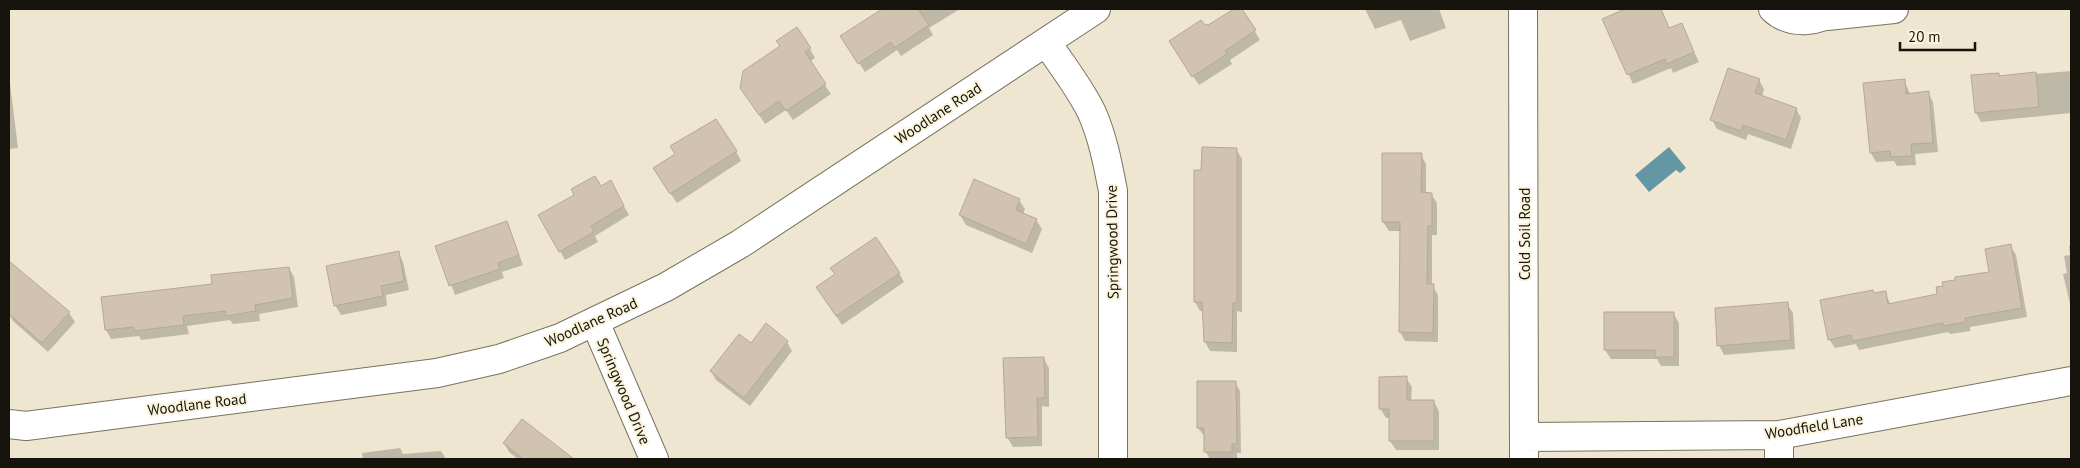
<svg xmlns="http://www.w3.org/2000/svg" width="2080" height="468" viewBox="0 0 2080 468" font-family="'PT Sans',sans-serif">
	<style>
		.water { fill: #6596a4 }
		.shadow { fill: #0003 }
		.building { fill: #d1c3b0; stroke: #b6a895 }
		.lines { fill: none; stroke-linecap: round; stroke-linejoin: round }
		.minor-casing { stroke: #79725f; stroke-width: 30 }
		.minor { stroke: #fff; stroke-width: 28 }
		.labels { text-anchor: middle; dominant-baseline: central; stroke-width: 4; stroke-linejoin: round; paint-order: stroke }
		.street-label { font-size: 15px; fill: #15130b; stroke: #fbf4dd }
	</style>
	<rect width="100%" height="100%" fill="#eee6d0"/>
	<path class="water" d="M1669,147L1686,168L1680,173L1676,170L1649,192L1635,175Z"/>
	<path class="shadow" d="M882,9H960L929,28L933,35L901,56L897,50L865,72L842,37Z
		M1236,9H1241L1260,40L1230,60L1232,64L1199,85L1176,50L1204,26H1208Z
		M1365,9H1439L1446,28L1410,41L1401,20L1375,29Z
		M1628,9H1661L1670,29L1681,24L1699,62L1673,73L1671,68L1633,84L1604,19Z
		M810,49L815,58L809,62L831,94L793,120L786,110L765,124L742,88Z
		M2071,71V113L1981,122L1976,113L1998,74L2000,77Z
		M9,75L18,148L9,149Z
		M1759,80L1764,89L1762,97L1796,109L1801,118L1791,149L1748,134L1746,140L1717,129L1712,120Z
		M1904,80L1910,94L1928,93L1933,102L1938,152L1915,154L1916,165L1897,166L1894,161L1876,162L1871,153Z
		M703,126L736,151L741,161L677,203L660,178L676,155L672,147Z
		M1236,149L1242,159V312L1237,311V352L1210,351L1205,342L1203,311H1200L1195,302L1203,172Z
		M1421,155L1426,164V194H1431L1437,203V235H1432V285L1438,295V342L1405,341L1400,332L1401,231H1389L1383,222Z
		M610,182L629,215L595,236L598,242L565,260L540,215Z
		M1019,200L1025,209L1023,214L1036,220L1042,229L1032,253L966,225L960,215Z
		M507,222L523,265L502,272L504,278L455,295L437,247Z
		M2010,245L2016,255L2027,317L1970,327V331L1950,334L1948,332L1859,350L1856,344L1835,348L1829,339L1874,295L1885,293L1891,305L1939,295L1990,273Z
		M2071,245V308L2063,274L2067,273L2064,256L2070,255L2069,246Z
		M398,253L403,262L409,290L386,295L387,306L341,315L335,305Z
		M14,267L69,313L75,322L48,352L13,321L9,314L13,306L9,303V272Z
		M289,268L294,277L298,307L259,314L260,321L233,324L230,320L187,326L189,334L141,340L139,336L111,339L106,330Z
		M899,273L904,282L842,325L823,296Z
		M1787,304L1793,313L1795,349L1724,355L1719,345Z
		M1673,313L1679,323V366H1661L1657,359H1611L1605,350Z
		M787,342L792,351L750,406L716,380L711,371Z
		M1044,359L1049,368V407L1042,406V446L1013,447L1007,437Z
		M1406,378L1412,387L1411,402H1434L1439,411V450H1396L1390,441V418H1386L1380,408Z
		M1235,382L1240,391L1241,453H1237V459H1210L1205,451V437L1198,428Z
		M522,421L572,459H518L509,452L504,443Z
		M400,448L403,454L441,451L446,459H363L362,453Z"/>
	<path class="building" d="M882,9H918L929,25L894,48L891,42L858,64L840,36Z
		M1234,9H1242L1256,30L1225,51L1227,54L1192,77L1169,41L1201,20L1204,24L1208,25Z
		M1625,9H1661L1669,28L1682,23L1694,52L1667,64L1665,59L1627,75L1602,19Z
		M797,27L811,48L805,52L826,84L786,111L779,101L759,115L740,88L743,71L780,46L776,41Z
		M1728,68L1760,79L1755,93L1797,108L1786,140L1743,125L1741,131L1710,120Z
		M2036,72L2039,107L1975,113L1971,75L1999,73V76Z
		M1905,79L1906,94L1929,91L1933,143L1911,144L1912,156L1891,157L1890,151L1870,153L1863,83Z
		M716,119L737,151L670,194L653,168L675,154L670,146Z
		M1202,147L1237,148V303H1233L1232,343L1204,342L1202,302H1194V170H1201Z
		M1382,153H1422L1421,192L1432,193V226H1428L1427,284H1434L1433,333L1399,332L1400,222H1382Z
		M595,176L601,186L611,180L624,206L591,226L594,232L559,252L538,215L574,195L571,189Z
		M974,179L1020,199L1016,210L1037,219L1026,244L959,215Z
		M507,221L519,255L498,263L500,269L449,286L435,246Z
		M876,237L900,273L836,316L816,287L835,274L830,268Z
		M2011,244L2022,308L1965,318L1966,322L1943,326V323L1853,341L1851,335L1828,340L1820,300L1873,290L1874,293L1886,291L1888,304L1937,294L1936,287L1943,286L1942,282L1955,280V277L1989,272L1985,249Z
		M399,251L404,281L381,286L383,296L334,306L326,266Z
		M9,261L70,312L42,343L9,314Z
		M289,267L293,298L255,305L256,311L226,316V311L183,316L184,325L134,331V327L105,330L101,297L212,284L211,275Z
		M1788,302L1791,340L1717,346L1715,308Z
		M1604,312H1674V357H1655V350H1604Z
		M766,323L788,341L744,398L710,371L739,334L751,343Z
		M1044,357L1045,398H1037L1038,437L1006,438L1003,358Z
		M1407,376V400H1434V441H1389V409H1379V377Z
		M1197,381H1236L1237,444H1232V452H1204V428H1197Z
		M522,419L574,459H523L503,443Z"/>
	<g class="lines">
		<g class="minor-casing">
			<path id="minor" d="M1523,9L1524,459
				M1773,9C1792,26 1818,22 1838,9
				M1827,16L1894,9
				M1046,42C1062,65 1080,88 1092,113C1103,138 1108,165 1113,191V459
				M595,322L654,459
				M9,424L26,426L437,373L499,359L560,338L666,287L740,244L1096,9
				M1779,435V459
				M1524,437L1779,435L2071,381"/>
		</g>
		<use href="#minor" class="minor"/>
	</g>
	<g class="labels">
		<g class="street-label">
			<text transform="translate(938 113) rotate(-33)">Woodlane Road</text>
			<text transform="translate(1524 234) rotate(-90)">Cold Soil Road</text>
			<text transform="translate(1112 242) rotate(-91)">Springwood Drive</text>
			<text transform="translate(591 322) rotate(-24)">Woodlane Road</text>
			<text transform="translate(624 391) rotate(67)">Springwood Drive</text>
			<text transform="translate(197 404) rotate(-7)">Woodlane Road</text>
			<text transform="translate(1814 426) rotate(-9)">Woodfield Lane</text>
		</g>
	</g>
	<rect width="2080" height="468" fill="none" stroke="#15130b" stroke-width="20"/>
	<path d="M1900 42v8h75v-8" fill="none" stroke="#15130b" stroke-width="2.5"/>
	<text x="1908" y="42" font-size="15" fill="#15130b" stroke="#fbf4dd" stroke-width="4" paint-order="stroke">20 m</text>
</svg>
